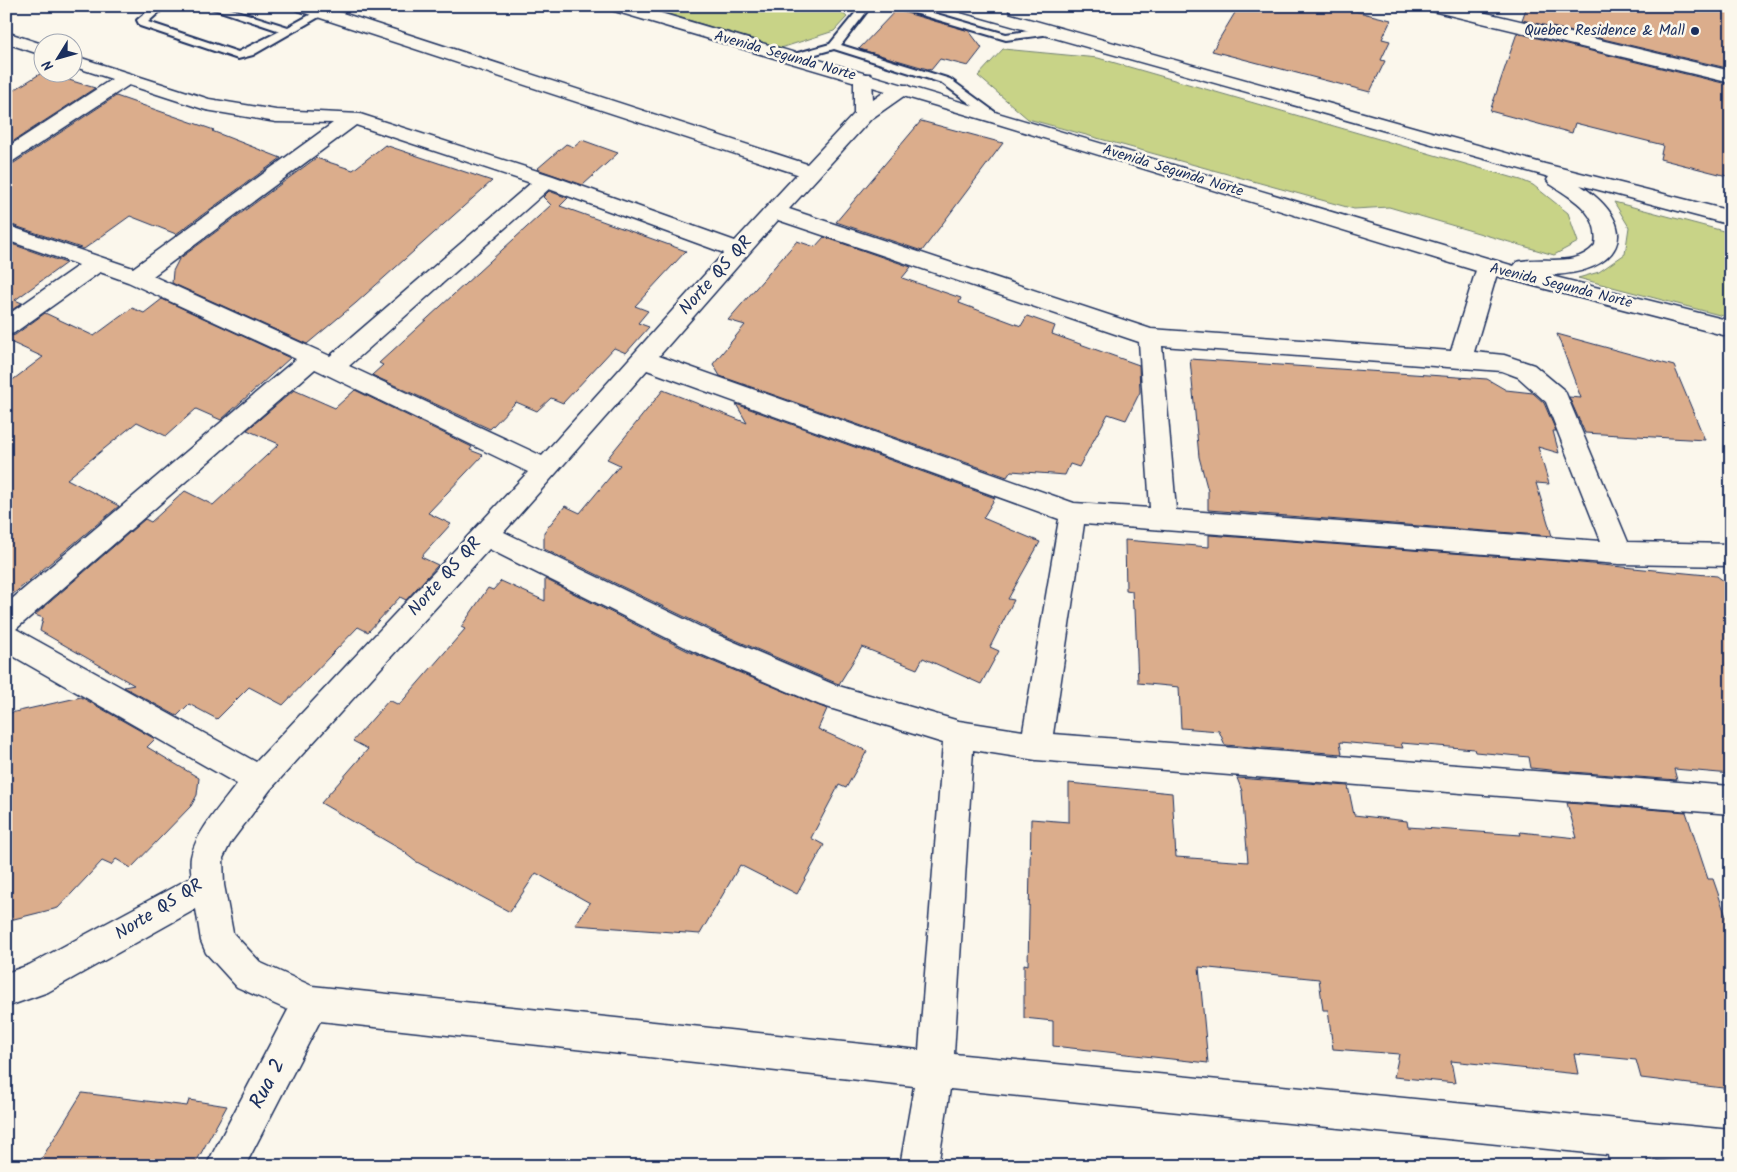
<svg xmlns="http://www.w3.org/2000/svg" width="1737" height="1172" viewBox="0 0 1737 1172" font-family="Kalam,sans-serif">
	<style>
		.green { fill: #c8d387; stroke: #728172 }
		.building { fill: #dbad8c; stroke: #1b2f5e }
		.lines { fill: none; stroke-linecap: round; stroke-linejoin: round }
		.service-casing { stroke: #1b2f5e; stroke-width: 4 }
		.minor-casing { stroke: #1b2f5e; stroke-width: 3 }
		.tertiary-casing { stroke: #1b2f5e; stroke-width: 3 }
		.secondary-casing { stroke: #1b2f5e; stroke-width: 3 }
		.service { fill: #fbf7ec; fill-rule: evenodd }
		.minor { fill: #fbf7ec; fill-rule: evenodd }
		.tertiary { fill: #fbf7ec; fill-rule: evenodd }
		.secondary { fill: #fbf7ec; fill-rule: evenodd }
		.poi-dot { fill: #1b2f5e; stroke: #fbf7ec; stroke-width: 2 }
		.labels { text-anchor: middle; dominant-baseline: central; stroke-width: 5; stroke-linejoin: round; paint-order: stroke }
		.far-poi-label { font-size: 15px; fill: #1b2f5e; stroke: #fbf7ec; text-anchor: end }
		.far-street-label { font-size: 15px; fill: #1b2f5e; stroke: #fbf7ec }
		.street-label { font-size: 18px; fill: #1b2f5e; stroke: #fbf7ec }
		.near-street-label { font-size: 21px; fill: #1b2f5e; stroke: #fbf7ec }
	</style>
	<rect width="100%" height="100%" fill="#fbf7ec"/>
	<filter id="ink" filterUnits="userSpaceOnUse"><feTurbulence type="fractalNoise" baseFrequency=".02" numOctaves="2"/><feDisplacementMap in="SourceGraphic" scale="10" xChannelSelector="R" yChannelSelector="G"/><feConvolveMatrix kernelMatrix="1 2 1 2 8 2 1 2 1" color-interpolation-filters="sRGB"/></filter>
	<g filter="url(#ink)">
		<path class="green" d="M642,6H834L847,17L834,31L781,48Z
			M1003,49L1098,58L1521,180L1533,185L1568,213L1578,242L1554,255L1389,207L1354,209L1028,119L978,76Z
			M1614,202L1731,233V318L1578,278L1599,272L1625,254L1629,227Z"/>
		<path class="building" d="M1239,6H1334L1391,20L1382,39L1390,41L1381,60L1385,61L1370,92L1212,51Z
			M1527,6H1731V69L1522,20Z
			M896,10L969,31L982,48L968,66L940,59L931,70L859,49Z
			M1517,33L1731,85V177L1660,159L1663,145L1575,123L1572,133L1490,111Z
			M43,72L95,88L6,146V95Z
			M116,96L214,130L212,131L281,158L176,234L130,216L84,249L6,223V165L14,163Z
			M921,121L1003,143L922,251L836,222Z
			M582,140L618,153L583,185L537,169L566,144L574,147Z
			M385,145L492,181L356,303L307,344L172,283L173,271L179,259L316,158L353,170Z
			M549,191L568,198L560,206L686,251L635,306L648,311L638,323L649,327L626,353L614,348L563,403L551,398L537,411L516,402L490,429L372,375L383,365L379,363L551,205L543,197Z
			M824,237L911,267L902,278L961,298L959,303L1021,326L1027,316L1055,326L1052,334L1139,365L1140,392L1126,420L1108,414L1079,467L1070,464L1065,475L1011,471L1007,477L720,376L713,364L745,325L728,320L797,241L815,247Z
			M6,242L66,263L15,300L22,303L6,314Z
			M162,299L290,358L221,420L196,409L166,436L137,422L67,479L119,506L6,600V385L43,357L6,340V337L15,335L45,313L94,336L132,308L144,313Z
			M1557,334L1674,366L1705,440L1585,433L1569,397L1581,398Z
			M1190,359L1487,379L1506,390L1533,393L1544,403L1556,431H1553L1559,453L1538,447L1549,484L1536,483L1552,536L1208,510V491L1199,457Z
			M294,390L335,408L355,390L472,447L470,450L483,455L428,513L451,524L421,557L438,565L406,600L400,597L368,632L358,627L283,705L249,687L217,719L189,704L177,716L124,687L134,685L40,631L43,618L35,615L145,519L151,522L185,491L213,505L279,444L247,430Z
			M663,390L747,423L736,404L995,498L983,518L1040,542L1008,599L1014,600L990,647L999,651L981,684L923,658L917,669L862,647L839,684L836,683L712,630L544,549V532L565,506L580,513L620,465L607,459Z
			M1209,535L1560,561L1717,576L1731,586V774L1674,769L1677,780L1559,771L1531,768L1529,757L1475,752L1474,749L1401,743L1403,748L1340,742L1342,754L1225,745L1219,731L1181,728L1179,687L1138,683L1135,609H1133L1132,591L1126,590L1125,540L1209,547Z
			M545,579L690,652L827,709L818,729L867,751L846,788L839,785L811,838L824,845L797,894L740,865L700,934L575,925L590,903L536,873L510,912L415,861L406,854L407,853L321,803L368,749L353,741L389,700L399,705L465,629L461,627L488,588L493,590L501,581L545,601Z
			M81,697L155,739L147,747L199,778L197,795L191,806L131,868L116,859L111,865L102,861L58,908L6,921V714Z
			M1237,778L1348,786L1354,815L1407,821L1408,827L1521,835L1520,832L1577,838L1567,803L1686,812L1708,879H1713L1731,931V1089L1641,1078L1636,1060L1574,1054L1578,1074L1451,1061L1455,1083L1394,1077L1399,1054L1333,1049L1328,1010H1323L1319,979L1199,967L1208,1063L1053,1046V1021L1024,1018V964L1028,965L1031,819L1069,822V783L1172,793L1176,857L1248,862L1242,791Z
			M82,1093L187,1106L189,1100L227,1106L194,1166H37Z"/>
		<g class="lines">
			<g class="service-casing">
				<path id="service" d="M154,6H166L148,22L238,52L280,31L205,6H222L288,27L317,11L321,10L326,13L253,55L238,59L140,26L137,20Z
					M861,6H871L841,45L950,79L999,115V119H991L942,83L834,49L791,61L787,60V56L830,44Z
					M891,6H909L1006,34L1051,28L1056,31L1051,34L1006,40Z"/>
			</g>
			<g class="minor-casing">
				<path id="minor" d="M293,6H321L807,164L854,114V78L856,74H870L872,78L873,100L894,85H908L911,89L908,93L871,119L789,209L1151,329L1451,351L1477,267L1480,262L1488,260L1496,262L1499,267L1474,352L1504,355L1534,365L1565,391L1628,542L1731,544V566L1619,564L1084,524L1053,734L1731,786V814L1036,760L973,750L954,1054L1731,1130V1166L1646,1159L1648,1166H1610L1608,1155L950,1089L938,1166H900L914,1086L320,1021L245,1166H206L288,1010L237,987L206,953L201,941L196,909L48,992L6,1007V973L29,965L192,877C191,871 190,863 191,857C196,832 222,804 237,784L6,652V604L296,359L128,282L100,272L14,333L6,335V316L79,265L6,240V225L133,268L333,123L276,122L206,110L129,85L13,161L6,163V148L112,79L72,66V55L209,99L276,110L360,114L553,176L735,241L797,174L296,10ZM356,125L531,183L330,356L153,276ZM549,189L724,253L542,456L349,366ZM778,220L1139,342L1150,508L1074,503L659,356ZM1162,346L1502,371L1518,377L1546,402L1601,541L1176,510ZM315,369L528,472L256,762L16,629ZM647,370L1059,519L1023,731L959,721L835,685L711,632L504,532ZM489,549L691,650L820,705L943,743L919,1050L312,986L261,963L233,933L224,885L223,858L231,842L270,790Z
					M1425,6H1457L1731,71V83L1428,10Z
					M6,32L42,44V55L6,43Z"/>
			</g>
			<g class="tertiary-casing">
				<path id="tertiary" d="M989,6H1007L1009,17L1006,21H994Z"/>
			</g>
			<g class="secondary-casing">
				<path id="secondary" d="M608,6H637L1514,266L1517,262C1543,255 1575,269 1595,245C1600,213 1573,199 1550,184L1547,180L1549,177L955,10L952,6H982L1545,164L1731,211V225L1580,185C1647,229 1619,275 1547,275L1731,321V337L1480,272L988,121L611,10Z"/>
			</g>
			<use href="#service" class="service"/>
			<use href="#minor" class="minor"/>
			<use href="#tertiary" class="tertiary"/>
			<use href="#secondary" class="secondary"/>
		</g>
	</g>
	<circle class="poi-dot" cx="1695" cy="31" r="5"/>
	<g class="labels">
		<g class="far-poi-label">
			<text x="1685" y="31">Quebec Residence &amp; Mall</text>
		</g>
		<g class="far-street-label">
			<text transform="translate(785 56) rotate(16)">Avenida Segunda Norte</text>
			<text transform="translate(1173 171) rotate(17)">Avenida Segunda Norte</text>
			<text transform="translate(1561 286) rotate(14)">Avenida Segunda Norte</text>
		</g>
		<g class="street-label">
			<text transform="translate(716 276) rotate(-48)">Norte QS QR</text>
			<text transform="translate(445 577) rotate(-48)">Norte QS QR</text>
			<text transform="translate(159 910) rotate(-32)">Norte QS QR</text>
		</g>
		<g class="near-street-label">
			<text transform="translate(268 1084) rotate(-62)">Rua 2</text>
		</g>
	</g>
	<rect width="1737" height="1172" fill="none" stroke="#fbf7ec" stroke-width="25"/>
	<rect x="12" y="12" width="1712" height="1147" fill="none" stroke="#1b2f5e" stroke-width="2" filter="url(#ink)"/>
	<g transform="translate(58 58) rotate(233)"><circle r="24" fill="#fbf7ec" stroke="#a1a7b3"/>
	<path d="M0-4L9 19L0 12L-9 19Z" fill="#1b2f5e"/>
	<text y="-8" font-size="14" font-weight="bold" text-anchor="middle" fill="#1b2f5e">N</text>
	</g>
</svg>
